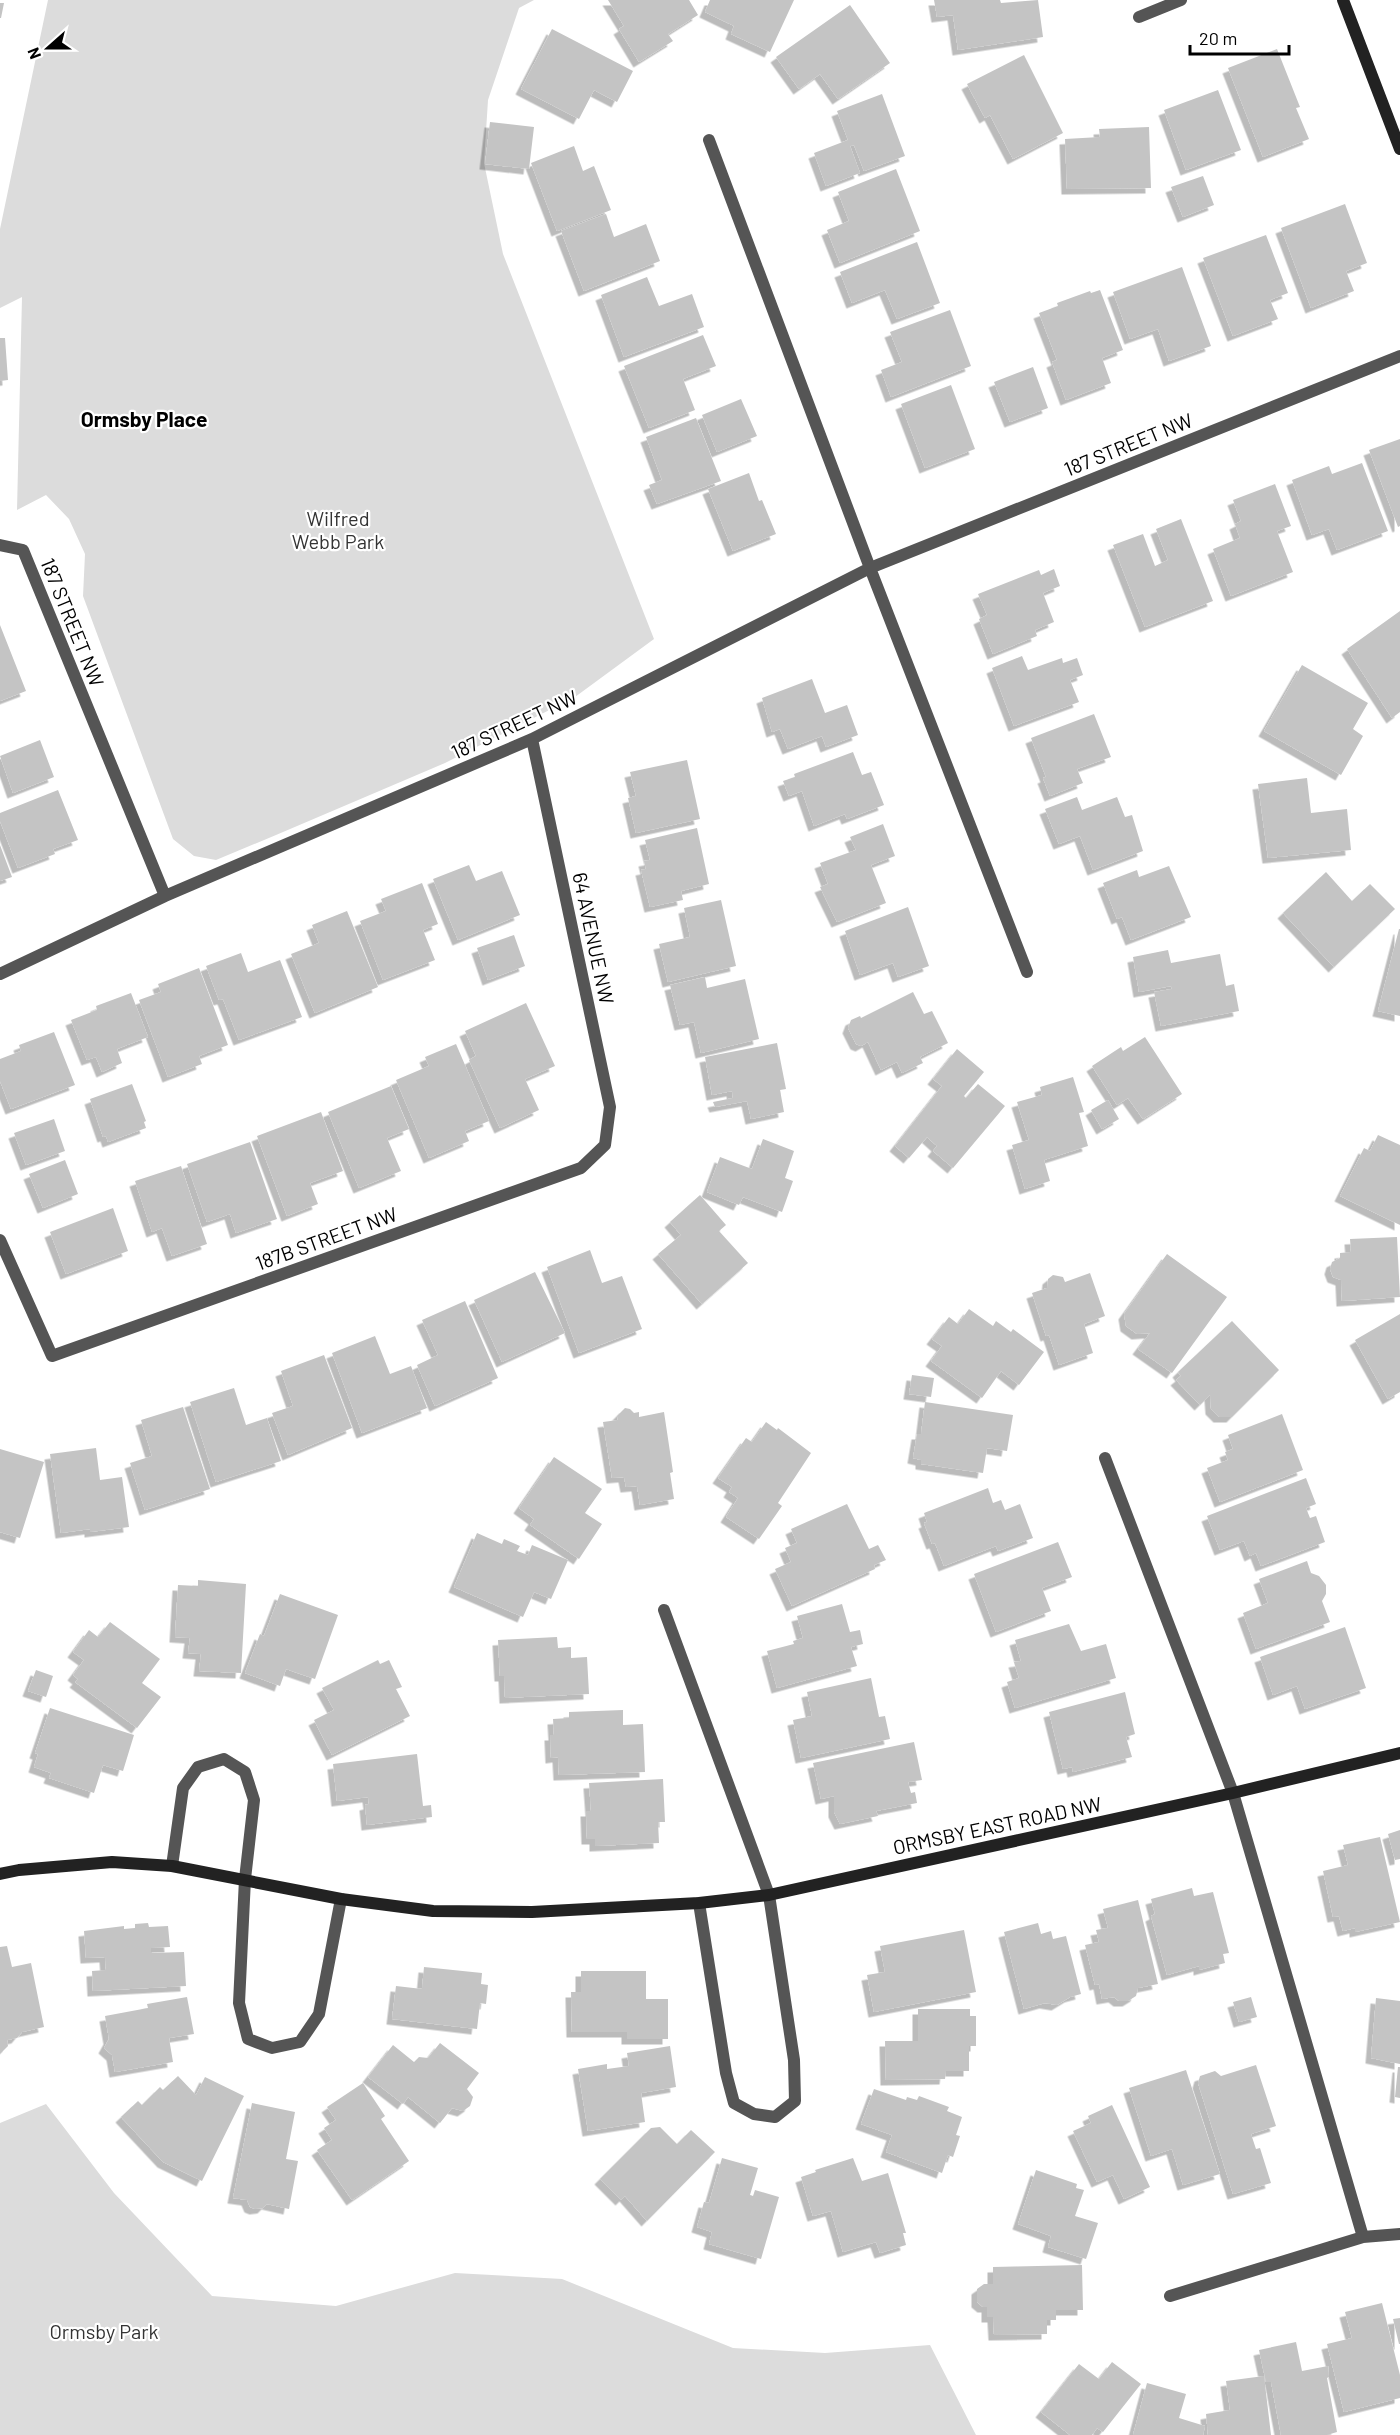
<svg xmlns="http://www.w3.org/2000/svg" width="1400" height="2435" viewBox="0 0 1400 2435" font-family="Barlow,sans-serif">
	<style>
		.green { fill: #dcdcdc }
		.building { fill: #c4c4c4; filter: url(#shadow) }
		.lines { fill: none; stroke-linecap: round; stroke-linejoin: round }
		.street { stroke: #555; stroke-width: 12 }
		.secondary { stroke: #222; stroke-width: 12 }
		.labels { text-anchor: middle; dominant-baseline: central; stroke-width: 4.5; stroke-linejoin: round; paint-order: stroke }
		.street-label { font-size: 20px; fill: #000; stroke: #fff }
		.park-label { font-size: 20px; fill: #333; stroke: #fff }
		.neighbourhood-label { font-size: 21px; font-weight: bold; fill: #000; stroke: #fff }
	</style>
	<defs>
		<filter id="shadow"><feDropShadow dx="-5.5" dy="5.5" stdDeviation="0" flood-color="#0004"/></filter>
	</defs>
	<rect width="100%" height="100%" fill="#fff"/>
	<path class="green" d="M48,0H534L519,8L488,100L484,163L503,254L654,639L575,697L445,763L276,835L216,860L194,856L173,839L83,596L85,554L69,519L46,495L17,510L22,297L0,308V229Z
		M46,2104L114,2193L212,2296L336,2306L455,2273L562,2279L733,2348L825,2353L930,2345L976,2435H0V2123Z"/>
	<path class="building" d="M608,0H689L698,15L668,34L673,41L639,62L619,29L624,26Z
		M710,0H794L770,52L731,34L734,26L705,12Z
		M934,0H1000L1001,3L1038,0L1043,37L958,50L953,15L937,17Z
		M0,3H4L1,18H0Z
		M850,5L890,63L838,99L820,74L799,89L776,57Z
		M552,29L633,71L617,102L594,90L579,119L521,89Z
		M1277,49L1300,107L1296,108L1309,139L1263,157L1228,68Z
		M1024,55L1063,133L1013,159L990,115L985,118L967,84Z
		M1218,90L1241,150L1186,170L1164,110Z
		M882,94L905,156L864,171L854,145L850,146L860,173L826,186L814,153L848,140L837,111Z
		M490,122L534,127L529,169L485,164Z
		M1149,127L1151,188L1067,189L1065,139L1100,137L1099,129Z
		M574,146L583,171L594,166L611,210L557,231L531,163Z
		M896,169L920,231L840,263L827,230L849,221L838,192Z
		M1203,176L1214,205L1183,217L1171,187Z
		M1345,204L1367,263L1346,271L1354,291L1311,308L1281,228Z
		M606,214L614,237L646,224L660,261L584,291L561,231Z
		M1266,235L1288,293L1270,300L1278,319L1233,336L1203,258Z
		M917,242L940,303L897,319L885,290L852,303L840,272Z
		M1182,267L1211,346L1169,361L1158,329L1130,339L1113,292Z
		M647,277L659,306L692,294L704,327L624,357L601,295Z
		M1100,290L1123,350L1102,358L1111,383L1066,400L1052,362L1057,360L1039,313L1058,306L1057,303L1090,291L1091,293Z
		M950,310L971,366L891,397L881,370L902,362L890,332Z
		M703,335L716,366L683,379L695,410L649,428L624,366Z
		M0,338H5L8,380L0,381Z
		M1033,367L1048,408L1010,422L994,382Z
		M951,385L975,449L925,468L901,404Z
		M741,399L757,436L717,452L702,415Z
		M696,418L721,481L657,504L649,485L662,480L646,437Z
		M1400,439V526L1398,527L1369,450Z
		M1362,463L1388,531L1337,550L1329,529L1312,535L1292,480L1329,466L1332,474Z
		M749,473L759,501L762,500L776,534L733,551L708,489Z
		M1275,484L1291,526L1277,531L1293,572L1231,596L1213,549L1240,538L1235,524L1241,521L1233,500Z
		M1181,519L1213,601L1145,627L1113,545L1143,534L1155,566L1168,560L1156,529Z
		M1054,569L1060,586L1043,593L1054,622L1035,630L1037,636L993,654L979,619L987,615L978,594L1039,570L1041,575Z
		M1400,611V712L1392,718L1347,649Z
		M0,625L26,691L0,701Z
		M1022,656L1028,670L1062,658L1063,663L1077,658L1083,675L1070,680L1079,702L1014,726L992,668Z
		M1302,665L1368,703L1353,729L1363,736L1341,775L1264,731Z
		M812,679L825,713L847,705L858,735L826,747L822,736L788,749L780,729L772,732L762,698Z
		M1094,714L1111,757L1077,769L1083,783L1050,796L1043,778L1046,777L1031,738Z
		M40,740L54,777L13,793L0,756Z
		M853,752L862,775L871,772L884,805L847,819L845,814L814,826L802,791L789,796L783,781L795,777L794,774Z
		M687,760L700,819L636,833L628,798L636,796L630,772Z
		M1307,778L1311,813L1347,809L1351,850L1268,858L1258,784Z
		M58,790L78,840L53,849L55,854L18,868L0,821V813Z
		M1077,797L1082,810L1117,797L1125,817L1132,815L1143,851L1093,870L1080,836L1059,844L1045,809Z
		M883,824L895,856L871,865L886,903L837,922L820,887L828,884L820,863L856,850L850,837Z
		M697,828L709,884L681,891L683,900L650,907L641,870L646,869L644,861L650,860L645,840Z
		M0,845L12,877L0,881Z
		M469,865L476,881L502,871L520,915L458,940L433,879Z
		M1169,866L1191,917L1131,940L1122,917L1117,919L1103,883L1137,870L1139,877Z
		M1326,872L1352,901L1370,884L1395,909L1334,967L1283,913Z
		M422,883L438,924L423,930L435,960L383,980L360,921L386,911L381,899Z
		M721,900L736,966L668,982L659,944L690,937L684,908Z
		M908,907L929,966L898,977L893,963L860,975L845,931Z
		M347,911L378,987L315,1013L291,954L319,943L312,925Z
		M1399,929H1400V1016L1378,1011Z
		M514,935L525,966L488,980L477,948Z
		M1168,950L1171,963L1220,954L1226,986L1234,984L1239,1011L1161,1026L1154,992L1172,989L1171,986L1139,992L1133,957Z
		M241,953L248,972L280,960L302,1017L239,1040L223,999L219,1000L206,966Z
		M199,968L228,1045L199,1056L202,1064L168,1077L139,1000L161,992L158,984Z
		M705,977L707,988L745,979L759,1039L701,1053L694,1022L680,1025L670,985Z
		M913,992L924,1014L932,1011L948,1043L920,1057L923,1063L902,1073L897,1062L881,1070L868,1042L861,1046L856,1044L848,1028L851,1020L860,1016L861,1018Z
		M131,993L148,1037L117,1049L122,1063L102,1072L96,1057L87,1060L71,1020L97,1010L96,1006Z
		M526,1003L555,1066L525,1079L539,1110L500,1128L469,1060L476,1056L465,1031Z
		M54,1032L75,1085L11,1109L0,1081V1059L21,1051L19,1045Z
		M1145,1037L1182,1094L1143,1119L1128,1098L1117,1105L1092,1066L1121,1047L1123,1051Z
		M777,1043L786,1089L780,1090L784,1112L751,1119L747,1101L715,1107L713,1102L733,1098L732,1091L712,1095L705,1057Z
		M456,1044L489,1121L465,1131L469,1141L429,1158L396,1080L429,1066L425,1057Z
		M957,1049L984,1072L964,1096L966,1098L978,1084L1005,1106L953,1168L933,1151L937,1146L927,1137L909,1158L895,1146L942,1086L933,1079Z
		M1073,1077L1084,1112L1079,1113L1088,1146L1044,1160L1050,1181L1025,1189L1012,1145L1029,1140L1017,1102L1042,1095L1040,1087Z
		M132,1084L146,1121L144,1122L146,1128L108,1142L106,1136L103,1137L90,1099Z
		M391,1086L409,1129L387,1138L401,1171L359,1188L328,1112Z
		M1108,1100L1119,1119L1102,1129L1091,1110Z
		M321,1112L343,1171L310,1183L318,1204L287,1216L257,1136Z
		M54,1119L65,1151L26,1165L14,1133Z
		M1378,1135L1400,1145V1225L1340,1196L1364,1148L1370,1151Z
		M763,1139L794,1151L785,1178L793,1181L782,1212L743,1197L739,1205L707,1192L720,1157L752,1169Z
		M250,1142L277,1219L236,1233L230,1214L207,1222L187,1164Z
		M65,1160L78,1194L43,1208L29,1174Z
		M181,1166L207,1244L172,1256L162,1228L152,1232L135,1181Z
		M700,1195L726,1225L719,1231L748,1263L702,1304L658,1254L681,1235L670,1222Z
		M113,1208L128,1251L66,1274L50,1232Z
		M1397,1237L1400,1297L1342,1301L1341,1280L1333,1277L1330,1269L1332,1262L1340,1258V1253L1351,1252L1350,1239Z
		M590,1250L602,1283L622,1276L642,1329L579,1353L547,1267Z
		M1167,1254L1227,1297L1172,1373L1138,1349L1150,1333L1137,1334L1126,1326L1124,1314Z
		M535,1272L565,1333L502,1362L474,1300Z
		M1090,1273L1105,1316L1084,1324L1093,1353L1059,1365L1049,1335L1046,1336L1032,1293L1047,1288L1048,1279L1053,1275L1063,1277L1065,1282Z
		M465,1301L498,1378L435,1406L417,1365L438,1355L422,1320Z
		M969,1309L993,1326L996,1321L1011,1332L1013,1329L1044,1352L1019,1385L1001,1371L982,1398L931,1361L942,1346L932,1339L949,1317L958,1324Z
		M1400,1314V1392L1388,1399L1355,1340Z
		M1232,1321L1279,1370L1232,1417H1219L1211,1409L1210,1395L1200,1405L1176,1380L1181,1376L1178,1372Z
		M375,1336L390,1374L411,1366L427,1408L362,1433L332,1353Z
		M324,1355L352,1428L288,1455L272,1413L293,1406L281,1371Z
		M912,1375L934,1378L931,1397L909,1394Z
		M234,1388L246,1425L267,1418L281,1461L216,1482L190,1402Z
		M925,1402L1013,1415L1007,1451L987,1448L983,1473L921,1464V1460L913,1458L917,1434H921Z
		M183,1407L210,1489L145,1510L130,1463L152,1456L141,1420Z
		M625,1408L630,1409L634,1413L639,1412V1417L664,1412L673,1472L670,1473L674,1499L640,1505L637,1486L626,1487L624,1477L612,1478L603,1422L618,1420L617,1416Z
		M1282,1414L1303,1470L1220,1502L1207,1468L1228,1460L1225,1452L1233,1449L1228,1435Z
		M766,1422L777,1430L778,1428L811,1453L778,1503L782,1506L759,1539L726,1517L738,1498L729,1492L732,1487L718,1478L746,1438L752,1442Z
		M96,1448L100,1480L122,1477L129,1527L90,1532V1529L61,1533L50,1454Z
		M0,1449L44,1462L20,1538L0,1532Z
		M554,1457L602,1489L585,1513L602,1524L579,1559L530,1525L534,1519L519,1508Z
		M1306,1478L1316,1504L1306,1508L1310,1518L1316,1516L1325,1542L1261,1566L1256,1553L1250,1556L1244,1541L1220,1550L1207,1516Z
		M988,1488L993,1503L1001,1500L1005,1510L1020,1504L1033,1538L998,1551L996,1546L944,1566L935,1543L932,1544L924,1523L927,1522L924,1513Z
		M847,1504L869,1549L878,1545L886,1560L874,1565L875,1569L792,1606L775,1569L791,1562L785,1548L797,1543L791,1529Z
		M477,1533L502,1544L504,1539L520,1546L517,1551L528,1555L532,1545L568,1560L551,1599L534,1592L523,1617L454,1587Z
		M1058,1542L1072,1577L1042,1588L1051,1611L996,1632L974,1574Z
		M1307,1561L1311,1573L1319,1576L1326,1585V1594L1322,1601L1330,1622L1256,1649L1243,1613L1268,1603L1259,1579Z
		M198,1580L246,1584L241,1673L199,1671L201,1654L188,1653L190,1638L175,1637L178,1585L198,1586Z
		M280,1594L338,1615L315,1679L286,1669L280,1686L245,1673L260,1634L264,1636Z
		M842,1604L850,1632L860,1630L863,1644L851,1647L857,1666L777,1688L767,1651L794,1644L793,1641L803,1638L797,1616Z
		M110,1622L160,1659L142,1683L161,1697L137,1728L75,1682L78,1679L73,1675L84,1660L73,1652L89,1630L98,1637Z
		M1069,1624L1081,1651L1106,1644L1116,1678L1015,1708L1007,1682L1019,1678L1014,1662L1021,1661L1015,1640Z
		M1345,1627L1366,1688L1305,1709L1297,1686L1273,1695L1260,1657Z
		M557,1637L558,1648L571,1647V1658L587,1657L589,1694L505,1698L504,1676H500L498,1640Z
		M378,1660L380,1664L389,1660L402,1687L396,1689L410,1716L332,1755L314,1720L334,1710L322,1688Z
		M36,1670L53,1676L46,1697L28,1691Z
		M871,1678L879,1717L885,1716L890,1739L801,1758L793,1720L812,1716L807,1692Z
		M1125,1692L1135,1734L1126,1737L1132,1757L1073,1772L1072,1767L1063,1769L1049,1712Z
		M50,1708L134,1735L123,1771L103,1765L94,1793L49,1778L51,1773L34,1767L38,1754L35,1753Z
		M623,1710V1725L643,1724L645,1772L559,1775L558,1757L551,1758L550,1735H554L553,1719L569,1718V1712Z
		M914,1742L922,1780L908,1782L911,1793L915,1792L917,1803L876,1811L878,1816L840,1824L834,1812V1796L821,1799L813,1763Z
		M417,1754L423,1806L431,1805L432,1817L367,1825L365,1805L369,1804L368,1797L337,1801L333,1764Z
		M663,1779L665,1822H658L659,1843L595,1846V1839H587L586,1811H591L589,1783Z
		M1400,1830V1859L1395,1860L1388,1834Z
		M1380,1837L1400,1922L1355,1932V1928L1343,1931L1339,1916L1333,1917L1323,1871L1348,1865L1343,1845Z
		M1192,1888L1194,1896L1213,1892L1229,1953L1223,1954L1225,1963L1199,1970V1966L1167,1975L1151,1916L1155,1914L1151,1899Z
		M1138,1900L1158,1984L1138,1988L1136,1996L1128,2001H1119L1114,1997L1102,1999L1099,1984L1095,1985L1085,1945L1099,1942L1096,1930L1108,1928L1103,1909Z
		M148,1923L149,1927L168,1926L170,1947L151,1948V1953L184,1952L186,1986L93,1991L92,1971L106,1970L105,1957L86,1958L84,1931L124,1926V1929L135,1928V1924Z
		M1038,1923L1041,1934L1051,1931L1053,1939L1066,1936L1081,1994L1070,1997L1057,2005L1045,2003L1024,2009L1004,1932Z
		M964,1930L976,1992L874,2012L867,1975L885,1972L880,1946Z
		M7,1946L12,1967L31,1963L44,2027L22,2032L17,2038L7,2040L8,2046L0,2054V1947Z
		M424,1967L482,1973L481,1984L488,1985L486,2004L480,2003L477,2029L392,2019L396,1986L422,1989Z
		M581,1971H646V1999H668V2039H627V2032H572L571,1992H581Z
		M187,1997L194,2034L169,2038L173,2062L115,2072L112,2055L104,2048L109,2039L105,2016L148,2008L147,2004Z
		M1251,1997L1257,2017L1239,2022L1233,2002Z
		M1376,1998L1400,2001V2064L1371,2058Z
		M918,2009H970V2016H976V2046H969V2071H946L945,2079L886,2080L885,2041H918Z
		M440,2043L479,2073L467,2089L473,2097L470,2106L463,2111L452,2108L440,2123L408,2097L403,2104L368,2077L393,2045L414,2062L419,2057L428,2058Z
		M670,2046L676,2087L641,2093L645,2122L588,2131L578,2069L607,2064V2069L629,2066L627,2053Z
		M1256,2065L1276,2126L1251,2134L1256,2149L1260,2148L1271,2183L1233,2194L1198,2083L1200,2076L1215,2071L1221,2076Z
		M1398,2067H1400V2098L1395,2097Z
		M1186,2070L1220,2174L1183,2185L1172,2149L1151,2156L1129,2088Z
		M178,2076L196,2095L205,2077L244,2096L202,2181L163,2162L121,2117L138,2101L142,2105L160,2087L163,2090Z
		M363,2083L385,2116L381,2119L409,2161L352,2200L317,2150L332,2140L324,2128L336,2120L327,2107Z
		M874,2089L906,2100L907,2097L917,2100L919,2096L949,2107L947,2111L962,2117L956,2135L960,2136L953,2157L948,2155L942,2173L886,2152L892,2135L861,2124Z
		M252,2103L295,2112L286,2159L298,2161L289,2209L267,2204L263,2208L255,2209L250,2207L247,2200L233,2198Z
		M1112,2105L1150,2187L1124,2199L1113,2175L1097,2182L1073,2131L1091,2123L1088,2116Z
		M660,2127L677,2144L691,2130L715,2152L647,2221L625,2196L621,2200L600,2179L651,2128Z
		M722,2158L758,2168L750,2195L753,2196L755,2190L779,2197L761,2259L709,2244L712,2232L697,2227L704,2202L709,2203Z
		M853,2158L862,2181L888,2173L906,2233H903L906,2245L880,2253L876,2242L843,2252L831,2211L813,2216L801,2177L816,2172L815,2170Z
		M1036,2170L1077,2184L1076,2188L1084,2190L1075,2216L1098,2223L1086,2259L1048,2247L1051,2236L1018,2224Z
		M1082,2265L1083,2310H1056V2320H1047V2334L994,2335L993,2317H987V2307H983L977,2302V2289L984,2284H993V2267Z
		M1382,2303L1400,2375V2398L1344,2412L1327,2344L1352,2338L1345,2312Z
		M1400,2318V2344H1399L1393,2319Z
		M1296,2342L1302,2371L1328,2366L1329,2377L1327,2378L1337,2432L1327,2435H1281L1271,2382H1266L1259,2350Z
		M1112,2362L1141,2384L1103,2432L1097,2428L1092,2435H1070L1041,2412L1079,2364L1099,2379Z
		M1264,2376L1271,2435H1208L1206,2414L1230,2410L1226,2381Z
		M1147,2383L1186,2394L1179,2418L1205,2426L1203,2435H1133Z"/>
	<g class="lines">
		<path class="street" d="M1139,17L1181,0
			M709,140L870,568L1027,972
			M0,545L23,550L165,896
			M0,974L165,896L532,739L870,568L1400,356
			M0,1240L52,1356L581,1168L605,1145L610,1107L532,739
			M1105,1458L1233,1793L1363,2237
			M664,1610L769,1895L794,2060L795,2101L775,2117L754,2114L734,2103L726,2073L699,1903
			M172,1866L183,1788L198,1767L224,1759L245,1772L254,1800L245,1879L239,2003L248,2039L272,2048L300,2042L319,2014L341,1899
			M1170,2296L1363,2237L1400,2234"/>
		<path class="secondary" d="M1343,0L1400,149
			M0,1874L19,1870L112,1862L172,1866L341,1899L433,1911L532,1912L699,1903L769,1895L1233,1793L1400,1753"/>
	</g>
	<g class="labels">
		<g class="street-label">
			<text transform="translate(1128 444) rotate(-22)">187 STREET NW</text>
			<text transform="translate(73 622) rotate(68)">187 STREET NW</text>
			<text transform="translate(514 724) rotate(-25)">187 STREET NW</text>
			<text transform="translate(594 938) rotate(78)">64 AVENUE NW</text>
			<text transform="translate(326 1238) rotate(-20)">187B STREET NW</text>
			<text transform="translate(997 1825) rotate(-12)">ORMSBY EAST ROAD NW</text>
		</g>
		<g class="park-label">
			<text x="338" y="518">Wilfred<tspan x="338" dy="23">Webb Park</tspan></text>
			<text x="104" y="2331">Ormsby Park</text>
		</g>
		<g class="neighbourhood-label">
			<text x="144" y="418">Ormsby Place</text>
		</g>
	</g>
	<g transform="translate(48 48) rotate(249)" stroke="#ffffff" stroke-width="4.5" paint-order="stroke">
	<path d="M0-4.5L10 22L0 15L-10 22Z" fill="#000000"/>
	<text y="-9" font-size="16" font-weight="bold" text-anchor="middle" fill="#000000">N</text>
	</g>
	<path d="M1190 45v9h99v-9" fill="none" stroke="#000000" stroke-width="3"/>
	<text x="1199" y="45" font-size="18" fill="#000000" stroke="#ffffff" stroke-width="4.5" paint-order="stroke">20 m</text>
</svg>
